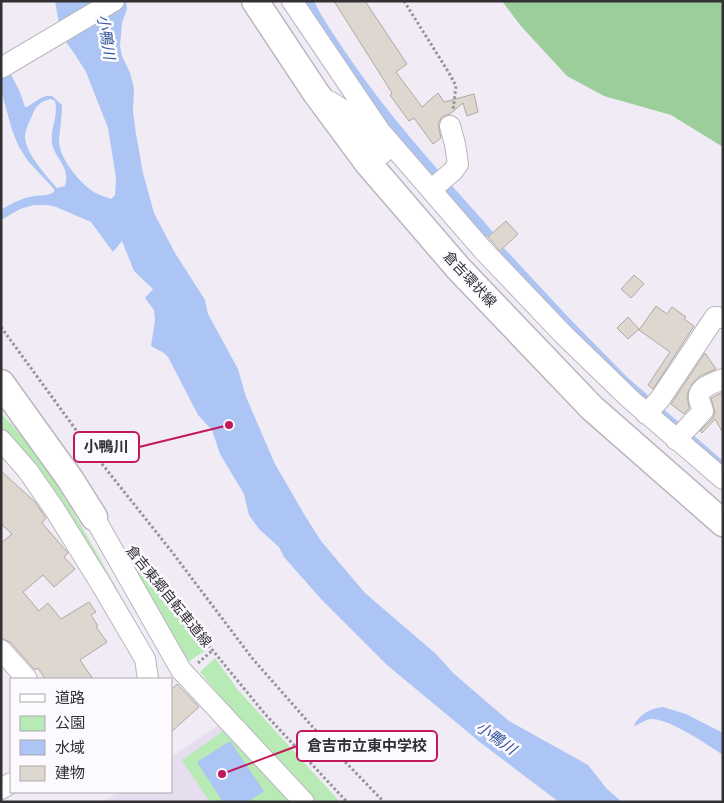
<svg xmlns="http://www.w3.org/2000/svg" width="724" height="803" viewBox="0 0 724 803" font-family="'Work Sans','Noto Sans JP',sans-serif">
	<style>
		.built { fill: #e6deee }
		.green { fill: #b8eab6 }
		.forest { fill: #9bce9a }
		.water { fill: #acc5f4; fill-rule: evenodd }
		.building { fill: #ded7cf; stroke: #afa9a2 }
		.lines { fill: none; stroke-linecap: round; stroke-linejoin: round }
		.minor-casing { stroke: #bab6be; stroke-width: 22 }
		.major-casing { stroke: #bab6be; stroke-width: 29 }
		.path { stroke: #979399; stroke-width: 3; stroke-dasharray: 2.5 2.5; stroke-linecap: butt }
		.minor { stroke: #fff; stroke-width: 20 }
		.major { stroke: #fff; stroke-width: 26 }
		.labels { text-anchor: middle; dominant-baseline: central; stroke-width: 5; stroke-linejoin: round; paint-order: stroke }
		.street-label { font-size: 14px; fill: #323033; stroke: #fcf9ff }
		.water-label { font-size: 15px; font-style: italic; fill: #33559a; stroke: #fcf9ff }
		.leader { fill: none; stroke: #c2185b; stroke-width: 2 }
		.callout-dot { fill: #c2185b; stroke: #fcf9ff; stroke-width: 2 }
		.callout { fill: #fcf9ff; stroke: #c2185b; stroke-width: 2 }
		.callout-label { font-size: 15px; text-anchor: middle; font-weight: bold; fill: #323033 }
	</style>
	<rect width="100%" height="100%" fill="#f0ebf4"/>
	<path class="built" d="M225,721L299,802H102L118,792H171V757Z"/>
	<path class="green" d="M1,414C36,446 59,488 83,529C105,567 126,605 147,643L153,657L1,432Z
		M131,559H134L139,565L206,650L188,662L130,560Z
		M215,658L238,690L340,802H314L241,722L200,672Z
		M229,727L298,802H210L182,760Z"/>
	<path class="forest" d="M502,1H723V147L671,115L604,96L567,76L520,25Z"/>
	<path class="water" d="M55,1H126L127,9L122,23L120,46L122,56L130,73L134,88L133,111L136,134L143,173L154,213L175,253L205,300L208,314L238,369L246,397L275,464L304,514L321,541L365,593L436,654L453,673L509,721L588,765L607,789L622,802H559L481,743L387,665L321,599L284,557L279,547L259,529L249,515L244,494L220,454L212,430L198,415L168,357L164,353L151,346L155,320L154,310L145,298L153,289L134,271L122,241L113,252L91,222L56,207L49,205H34L20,209L1,220V210C12,203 22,198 34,196C41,195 48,196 54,192V189L28,161L19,147L12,130L1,90V55L20,92L25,107H27L39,99L46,96H52L62,105C62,117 60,128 59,140C59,157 75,176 87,187C93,193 103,196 111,199L115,195L116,178L108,128L86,72L74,53L61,35ZM51,99L55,101C59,117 48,133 53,147C58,162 70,167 65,186L57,188C46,175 24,152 25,135C26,128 29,122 32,116C35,106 41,101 51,99Z
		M304,1H314C323,20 335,36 346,53C387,114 437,169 486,224L493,232L485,239L401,142L366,95Z
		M504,248L571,320L627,377L723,461V469L636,395L498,254Z
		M663,707L686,714L723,733V755C708,745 670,719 652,719C646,719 640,724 634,726C638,715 651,708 663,707Z
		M230,741L264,791L248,802H223L197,762Z"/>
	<path class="building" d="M334,1H365L407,64L396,72L422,107L438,93L444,102L474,94L478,112L467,116L463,103L450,114L442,117L438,124L441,138L433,144L414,118L409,121L390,95L392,93Z
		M506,221L518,234L500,251L488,237Z
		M634,275L644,284L631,298L621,289Z
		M656,306L667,314L672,307L686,317L684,319L694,326L653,389L648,385L670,352L639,330Z
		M628,317L639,329L628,339L617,328Z
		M705,353L716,369L700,376L692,384L687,395L689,408L684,414L671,404Z
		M723,392V433L715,419L702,433L700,431L712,419L715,413L711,398Z
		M1,471L35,502L46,518L42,523L68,553L64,557L75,569L54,587L43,575L23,592L39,611L48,603L61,619L89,602L96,612L91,615L98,626L96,627L107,642L80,660L93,679H45L38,668L35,670L10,642L1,638V543L12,534L1,524Z
		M177,684L199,707L171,732V690Z"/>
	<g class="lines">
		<g class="minor-casing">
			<path id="minor" d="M292,1L380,131L483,250L562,333L630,399L723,479
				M1,68L114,1
				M329,101L345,111L382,154
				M432,189L453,171L458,164L455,144L450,126
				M646,414L660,399L715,317L723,318
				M1,440L28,471L55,510L101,584L145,659L148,679
				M676,440L703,411C702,407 700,403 699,399C697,387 714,383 723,379
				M94,517L181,670L304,802
				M1,650L27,679
				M1,789L11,783"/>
		</g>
		<g class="major-casing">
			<path id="major" d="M255,1L316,93L367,162L459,269L592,408L723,523
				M1,383L70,479L94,517"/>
		</g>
		<path class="path" d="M404,1L449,73L456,86L453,110
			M1,327L87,445L172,552L252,658L325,741L384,802
			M145,568L265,714L347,802
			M198,663L213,650"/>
		<use href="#minor" class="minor"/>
		<use href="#major" class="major"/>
	</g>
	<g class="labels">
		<g class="street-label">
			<text transform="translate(470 279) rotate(47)">倉吉環状線</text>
			<text transform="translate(169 596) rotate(51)">倉吉東郷自転車道線</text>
		</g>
		<g class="water-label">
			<text transform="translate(106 37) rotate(81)">小鴨川</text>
			<text transform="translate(496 738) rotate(35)">小鴨川</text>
		</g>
	</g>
	<path class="leader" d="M229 425L139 447M222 774L297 746"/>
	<g class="callout-dot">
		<circle cx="229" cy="425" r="5"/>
		<circle cx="222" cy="774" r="5"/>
	</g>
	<g class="callout">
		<rect x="74" y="432" width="65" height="30" rx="5"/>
		<rect x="297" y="731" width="140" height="30" rx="5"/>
	</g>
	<g class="callout-label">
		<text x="106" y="452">小鴨川</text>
		<text x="367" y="751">倉吉市立東中学校</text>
	</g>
	<rect width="724" height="803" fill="none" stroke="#323033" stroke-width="5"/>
	<rect x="10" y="678" width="162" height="115" fill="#fcf9ff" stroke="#aba9ad"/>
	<rect x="20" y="694" width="25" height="8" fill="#ffffff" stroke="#aba9ad"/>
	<text x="55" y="703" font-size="15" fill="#323033">道路</text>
	<rect x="20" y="716" width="25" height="15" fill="#b8eab6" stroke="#aba9ad"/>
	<text x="55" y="728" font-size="15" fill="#323033">公園</text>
	<rect x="20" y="740" width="25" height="15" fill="#acc5f4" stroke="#aba9ad"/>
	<text x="55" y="753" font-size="15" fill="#323033">水域</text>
	<rect x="20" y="766" width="25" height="15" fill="#ded7cf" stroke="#aba9ad"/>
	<text x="55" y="778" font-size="15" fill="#323033">建物</text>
</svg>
